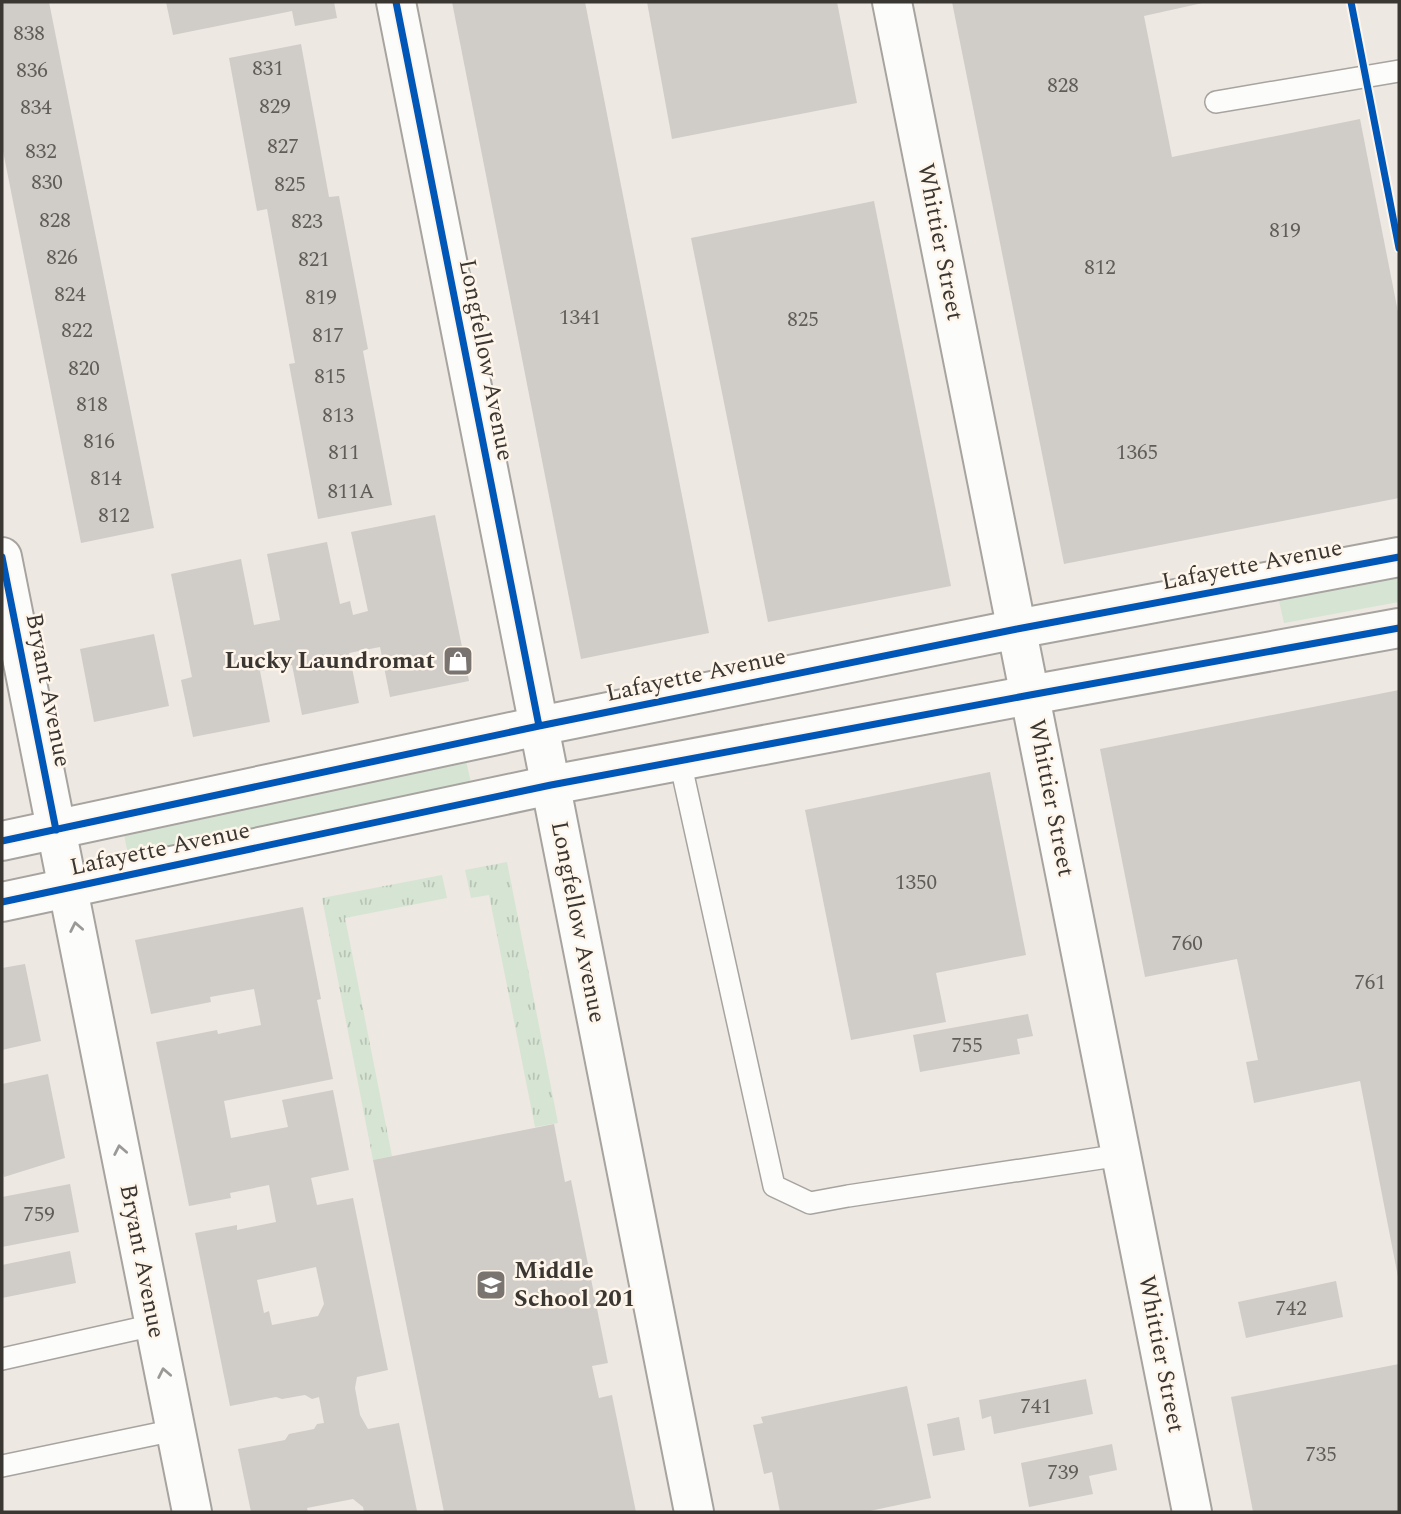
<svg xmlns="http://www.w3.org/2000/svg" width="1401" height="1514" viewBox="0 0 1401 1514" font-family="Spectral,serif">
	<style>
		.grass { fill: url(#grass-tufts) }
		.garden { fill: #d6e4d3 }
		.building { fill: #d0ccc8; fill-rule: evenodd }
		.lines { fill: none; stroke-linecap: round; stroke-linejoin: round }
		.lane-casing { stroke: #a7a39f; stroke-width: 24 }
		.street-casing { stroke: #a7a39f; stroke-width: 42 }
		.secondary-casing { stroke: #a7a39f; stroke-width: 42 }
		.lane { stroke: #fcfcfb; stroke-width: 21 }
		.street { stroke: #fcfcfb; stroke-width: 38 }
		.secondary { stroke: #fcfcfb; stroke-width: 38 }
		.cycleway-casing { stroke: #fff6eb; stroke-width: 11 }
		.cycleway { stroke: #0057b8; stroke-width: 7 }
		.oneway { stroke: #9b9996 }
		.labels { text-anchor: middle; dominant-baseline: central; stroke-width: 5; stroke-linejoin: round; paint-order: stroke }
		.number-label { font-size: 21px; fill: #605c58 }
		.street-label { font-size: 24px; fill: #3a3632; stroke: #fff6eb }
		.poi-label { font-size: 24px; font-weight: bold; fill: #3a3632; stroke: #fff6eb; text-anchor: end }
	</style>
	<defs>
		<pattern id="grass-tufts" width="24" height="20" patternUnits="userSpaceOnUse" patternTransform="scale(1.75)"><rect width="24" height="20" fill="#d6e4d3"/><path d="M3 7l-1-3M5 7V3M7 7l1-3M15 17l-1-3M17 17v-4M19 17l1-3" fill="none" stroke="#b8c4b6"/></pattern>
	</defs>
	<rect width="100%" height="100%" fill="#ede8e2"/>
	<path class="grass" d="M507,862L558,1123L535,1127L489,895L471,898L465,870Z
		M442,875L447,898L345,918L392,1156L373,1160L322,898Z"/>
	<path class="garden" d="M1399,575V602L1284,623L1279,601L1281,599Z
		M466,761L472,787L128,854L123,830Z"/>
	<path class="building" d="M2,2H49L154,528L81,543L2,146Z
		M166,2H334L337,18L295,26L292,11L173,35Z
		M452,2H585L709,633L581,659Z
		M647,2H837L857,103L672,139Z
		M952,2H1207L1144,16L1172,157L1360,119L1399,317V498L1064,564Z
		M301,44L329,197L339,196L368,349L363,351L392,505L318,519L289,364L295,363L267,209L257,211L229,58Z
		M874,201L951,586L768,622L691,238Z
		M435,515L469,681L390,697L380,647L349,653L359,703L302,715L292,665L260,671L270,722L193,737L181,680L192,677L171,574L241,559L254,625L280,620L267,554L327,542L340,604L350,601L353,615L368,611L351,532Z
		M154,634L169,706L94,722L80,649Z
		M1399,690V1276L1398,1277L1360,1081L1254,1103L1246,1062L1258,1060L1237,959L1145,977L1100,749Z
		M990,772L1026,955L936,973L946,1022L851,1040L805,810Z
		M303,907L321,999L317,1000L333,1079L224,1101L231,1138L288,1127L282,1100L333,1090L349,1170L311,1178L317,1205L353,1198L388,1370L357,1377L355,1388L360,1415L368,1429L399,1423L417,1511L410,1512H364L363,1507L353,1499L307,1508L308,1512H251L238,1449L285,1440L289,1434L314,1429L317,1424L324,1423L319,1397L312,1399L305,1395L282,1399L276,1397L230,1406L195,1233L237,1225V1230L276,1222L269,1185L230,1193L231,1198L189,1206L156,1042L217,1030L218,1034L261,1025L254,989L210,997L211,1002L151,1014L135,940ZM316,1267L324,1304L318,1316L272,1325L269,1311L264,1313L257,1280Z
		M25,964L41,1041L2,1050V968Z
		M1028,1014L1033,1036L1017,1039L1020,1054L920,1072L913,1035Z
		M48,1074L65,1158L4,1177L2,1169V1084Z
		M554,1124L565,1182L571,1180L608,1363L592,1366L599,1398L612,1395L636,1512H444L373,1160Z
		M70,1184L79,1232L2,1247V1197Z
		M70,1251L76,1283L2,1298V1265Z
		M1336,1281L1343,1317L1246,1338L1238,1302Z
		M1399,1364V1512H1253L1231,1397Z
		M1086,1379L1093,1414L994,1434L991,1416L982,1419L979,1400Z
		M907,1386L931,1498L865,1512H780L772,1472L764,1474L753,1425L763,1423L761,1417Z
		M959,1417L965,1450L933,1456L927,1424Z
		M1112,1444L1117,1470L1089,1476L1093,1494L1029,1507L1021,1463Z"/>
	<g class="lines">
		<g class="lane-casing">
			<path id="lane" d="M1216,102L1399,71
				M680,761L774,1186L810,1203L848,1196L1121,1155
				M2,1359L154,1325
				M2,1466L175,1430"/>
		</g>
		<g class="street-casing">
			<path id="street" d="M396,2L694,1512
				M892,2L1192,1512
				M2,557L192,1512"/>
		</g>
		<g class="secondary-casing">
			<path id="secondary" d="M2,841L539,726L1017,629L1399,557
				M2,902L551,785L1030,695L1399,628"/>
		</g>
		<use href="#lane" class="lane"/>
		<use href="#street" class="street"/>
		<use href="#secondary" class="secondary"/>
		<g class="cycleway-casing">
			<path id="cycleway" d="M396,2L539,726
				M1351,2L1399,248
				M2,557L56,830
				M2,841L539,726L1017,629L1399,557
				M2,902L551,785L1030,695L1399,628"/>
		</g>
		<use href="#cycleway" class="cycleway"/>
	</g>
	<defs><path id="oneway-chevron" d="M-2-3.5L2.5 0L-2 3.5" fill="none" stroke-width="1.6" stroke-linecap="round" stroke-linejoin="round" transform="scale(1.75)"/></defs>
	<g class="oneway">
		<use href="#oneway-chevron" transform="translate(76 927) rotate(-101)"/>
		<use href="#oneway-chevron" transform="translate(120 1150) rotate(-101)"/>
		<use href="#oneway-chevron" transform="translate(164 1373) rotate(-101)"/>
	</g>
	<defs>
		<g id="shop-square" transform="scale(1.575)"><rect x="-9" y="-9" width="18" height="18" rx="4" fill="#797470" stroke="#fff6eb"/><path d="M-5-2.5h2.3a2.7 3.5 0 0 1 5.4 0H5L5.5 6h-11ZM-1.5-2.5h3a1.5 2.3 0 0 0-3 0Z" fill="#fff"/></g>
		<g id="school-square" transform="scale(1.575)"><rect x="-9" y="-9" width="18" height="18" rx="4" fill="#797470" stroke="#fff6eb"/><path d="M0-5L7-2L0 1L-7-2ZM-4 1L0 2.5L4 1V4Q0 6-4 4Z" fill="#fff"/></g>
	</defs>
	<g fill-rule="evenodd">
		<use href="#shop-square" x="458" y="661"/>
		<use href="#school-square" x="491" y="1285"/>
	</g>
	<g class="labels">
		<g class="number-label">
			<text x="29" y="34">838</text>
			<text x="268" y="69">831</text>
			<text x="32" y="71">836</text>
			<text x="1063" y="86">828</text>
			<text x="275" y="107">829</text>
			<text x="36" y="108">834</text>
			<text x="283" y="147">827</text>
			<text x="41" y="152">832</text>
			<text x="47" y="183">830</text>
			<text x="290" y="185">825</text>
			<text x="55" y="221">828</text>
			<text x="307" y="222">823</text>
			<text x="1285" y="231">819</text>
			<text x="62" y="258">826</text>
			<text x="314" y="260">821</text>
			<text x="1100" y="268">812</text>
			<text x="70" y="295">824</text>
			<text x="321" y="298">819</text>
			<text x="580" y="318">1341</text>
			<text x="803" y="320">825</text>
			<text x="77" y="331">822</text>
			<text x="328" y="336">817</text>
			<text x="84" y="369">820</text>
			<text x="330" y="377">815</text>
			<text x="92" y="405">818</text>
			<text x="338" y="416">813</text>
			<text x="99" y="442">816</text>
			<text x="344" y="453">811</text>
			<text x="1137" y="453">1365</text>
			<text x="106" y="479">814</text>
			<text x="351" y="492">811A</text>
			<text x="114" y="516">812</text>
			<text x="916" y="883">1350</text>
			<text x="1187" y="944">760</text>
			<text x="1370" y="983">761</text>
			<text x="967" y="1046">755</text>
			<text x="39" y="1215">759</text>
			<text x="1291" y="1309">742</text>
			<text x="1036" y="1407">741</text>
			<text x="1321" y="1455">735</text>
			<text x="1063" y="1473">739</text>
		</g>
		<g class="street-label">
			<text transform="translate(940 242) rotate(79)">Whittier Street</text>
			<text transform="translate(486 360) rotate(79)">Longfellow Avenue</text>
			<text transform="translate(1252 565) rotate(-11)">Lafayette Avenue</text>
			<text transform="translate(696 675) rotate(-12)">Lafayette Avenue</text>
			<text transform="translate(48 690) rotate(79)">Bryant Avenue</text>
			<text transform="translate(1051 798) rotate(79)">Whittier Street</text>
			<text transform="translate(160 849) rotate(-12)">Lafayette Avenue</text>
			<text transform="translate(578 922) rotate(79)">Longfellow Avenue</text>
			<text transform="translate(142 1261) rotate(79)">Bryant Avenue</text>
			<text transform="translate(1161 1354) rotate(79)">Whittier Street</text>
		</g>
		<g class="poi-label">
			<text x="435" y="661">Lucky Laundromat</text>
			<text x="514" y="1271" text-anchor="start">Middle<tspan x="514" dy="28">School 201</tspan></text>
		</g>
	</g>
	<rect width="1401" height="1514" fill="none" stroke="#3a3632" stroke-width="7"/>
</svg>
